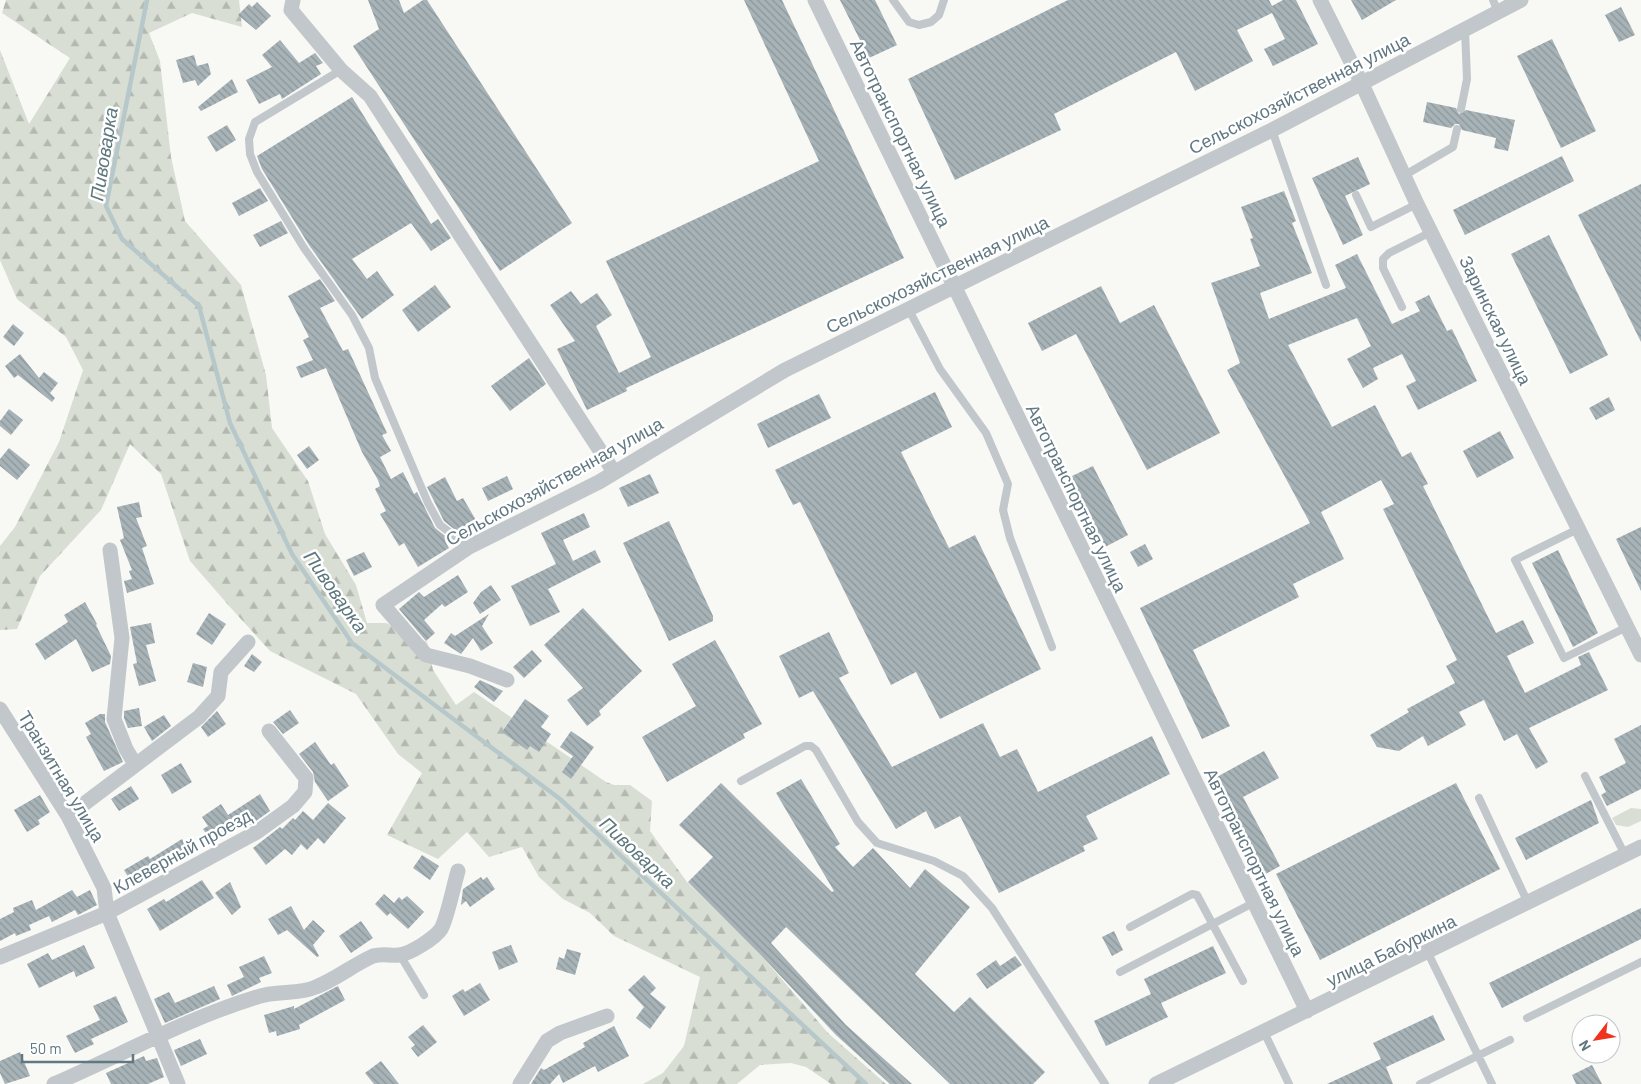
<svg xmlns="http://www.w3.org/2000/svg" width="1641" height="1084" viewBox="0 0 1641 1084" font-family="Barlow,sans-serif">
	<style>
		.grass { fill: #d9ded4 }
		.forest { fill: url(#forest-firs) }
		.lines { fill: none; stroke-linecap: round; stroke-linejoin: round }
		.stream { stroke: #b7c8ca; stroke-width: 4.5 }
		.building { fill: url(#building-back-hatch) }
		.service { stroke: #c1c7ca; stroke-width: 8 }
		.minor { stroke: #c1c7ca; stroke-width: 15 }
		.labels { text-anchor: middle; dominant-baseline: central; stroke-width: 5; stroke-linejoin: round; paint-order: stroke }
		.street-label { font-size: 18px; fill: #617882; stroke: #fff }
		.water-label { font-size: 19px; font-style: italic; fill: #5c787d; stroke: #fff }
	</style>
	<defs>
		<pattern id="forest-firs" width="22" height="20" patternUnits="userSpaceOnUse" patternTransform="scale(1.25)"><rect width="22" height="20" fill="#d9ded4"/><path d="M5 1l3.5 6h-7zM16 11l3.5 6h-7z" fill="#b3b9b1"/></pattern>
		<pattern id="building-back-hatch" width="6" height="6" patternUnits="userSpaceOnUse" patternTransform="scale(1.25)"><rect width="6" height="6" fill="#a7b3b7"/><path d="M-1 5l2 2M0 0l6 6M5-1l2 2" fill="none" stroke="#8b969a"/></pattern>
	</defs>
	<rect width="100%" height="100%" fill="#f8f8f5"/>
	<path class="grass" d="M1631,808L1641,809V821L1628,827L1616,825L1612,818Z"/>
	<path class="forest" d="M6,0H239L242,27L192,13L149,33L160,61L171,157L185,221L241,285L266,375L272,428L308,481L325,534L356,585L367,623H386L427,642L433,670L456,705L474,692L606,782L614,785H630L652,801L650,831L687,882L755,948L828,1033L886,1084H831L806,1067L791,1063L760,1065L737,1084H643L663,1073L684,1046L700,977L614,936L590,913L563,899L539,877L522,847L489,857L467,832L438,859L387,835L422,773L398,754L356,694L270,651L230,607L190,561L161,474L130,444L101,510L40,576L17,629L0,630V546L15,527L59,442L83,370L66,337L17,299L0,260V50L29,124L70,58L2,13Z"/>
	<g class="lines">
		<path class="stream" d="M147,0L106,206L122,239L199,306L230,423L292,554L352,643L560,799L866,1084"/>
	</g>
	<path class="building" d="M368,0H399L404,13L423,0H427L572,223L500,271L353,46L379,29Z
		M744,0H782L904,258L626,388L627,391L587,410L557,349L575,341L550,305L571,291L581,304L597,293L612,315L596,326L619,373L651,357L606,261L819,161Z
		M840,0H875L897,45L869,58Z
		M1068,0H1269L1272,6L1283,0H1296L1318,44L1273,66L1264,49L1285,39L1272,13L1237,30L1253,61L1195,91L1176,52L1054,114L1061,130L955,180L908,79Z
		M1351,0H1396L1362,20Z
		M257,2L271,16L256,30L238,15L249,4L252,7Z
		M1621,7L1635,35L1619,42L1605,15Z
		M1552,39L1596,131L1561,148L1517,56Z
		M280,40L299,63L315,53L323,63L316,66L321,74L282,99L280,94L259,104L246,80L272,67L262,55Z
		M194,55L197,66L208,63L211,74L198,86L195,80L183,83L176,60Z
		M232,79L238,92L201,111L198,107Z
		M352,97L431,224L438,219L451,238L431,251L411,223L352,259L367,279L377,271L394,295L362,319L309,245L262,169L257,156Z
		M1427,102L1456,108L1459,114L1466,110L1515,120L1508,151L1494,148L1496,138L1462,130L1459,124H1455L1451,128L1423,122Z
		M227,125L236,140L216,152L207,137Z
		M1562,156L1574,181L1465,235L1453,210Z
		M1358,157L1370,184L1345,196L1363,235L1343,245L1312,178Z
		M1641,184V342L1578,215Z
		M260,188L268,201L239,216L232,203Z
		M1284,191L1296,221L1292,223L1312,273L1260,293L1269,319L1346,288L1335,265L1357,254L1392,324L1420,311L1415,302L1429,295L1447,331L1452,329L1477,381L1418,410L1406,386L1416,381L1402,354L1373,368L1378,379L1363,388L1347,359L1371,346L1357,318L1288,345L1332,427L1375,405L1402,457L1411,452L1428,484L1423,486L1496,633L1523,620L1534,643L1507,656L1525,693L1581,665L1578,657L1589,652L1608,690L1529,728L1548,762L1536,769L1517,734L1504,741L1484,700L1459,712L1466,725L1428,746L1423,736L1399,751L1377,747L1370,735L1409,712L1407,709L1455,683L1446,666L1457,660L1383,509L1394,504L1381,480L1321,512L1344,559L1293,584L1299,597L1193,650L1230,726L1202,739L1140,608L1310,523L1227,370L1240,363L1211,283L1260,266L1250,239L1253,238L1241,207Z
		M281,221L288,233L260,247L253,235Z
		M1549,235L1608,355L1570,374L1511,254Z
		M320,279L335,301L320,308L343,351L348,349L387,433L382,435L391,451L380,457L391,479L403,472L414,494L417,492L435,528L449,539L445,541L449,548L418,567L404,543L399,546L380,514L386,511L375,489L380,486L378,480L362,452L326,368L301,378L296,367L313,360L303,340L309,337L288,296Z
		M435,285L451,307L418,332L402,310Z
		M1101,286L1120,323L1154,305L1220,433L1147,470L1076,334L1042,351L1028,323Z
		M13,324L24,333L14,346L3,337Z
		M20,354L39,378L44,372L58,383L50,393L55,398L52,402L18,375L14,378L5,366Z
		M529,358L546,384L510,411L491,386Z
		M935,392L952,427L901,452L949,548L975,535L1041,669L940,719L916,672L891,685L800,502L793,505L775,470Z
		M819,394L831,418L768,448L757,424Z
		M1609,397L1615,410L1596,420L1589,408Z
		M9,409L23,420L11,435L0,426V421Z
		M1500,431L1514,458L1477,478L1463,451Z
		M309,446L319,460L307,469L297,455Z
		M9,448L30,465L17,480L0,466V459Z
		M1093,466L1128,535L1105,547L1070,477Z
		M650,474L659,493L628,507L619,488Z
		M507,476L513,489L488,501L482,488Z
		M445,477L457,501L463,498L477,522L459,533L444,521L427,487Z
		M139,502L142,517L136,518L147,546L142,548L154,584L127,593L124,581L132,579L129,571L132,570L120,540L124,538L117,507Z
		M584,513L590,527L563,540L573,561L595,550L601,562L548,589L560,612L530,626L511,586L556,564L541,533Z
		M669,521L713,616V621L669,641L623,543Z
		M1641,527V591L1616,539Z
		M1145,544L1153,559L1138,567L1130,552Z
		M1558,550L1598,633L1573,647L1532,563Z
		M364,552L372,567L354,576L346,560Z
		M458,575L468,592L445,607L442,604L424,620L435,633L426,641L399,609L419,592L424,597Z
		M491,585L501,600L480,614L473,603L481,592Z
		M85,602L97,624L96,625L111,656L110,664L92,672L76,639L45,660L35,644L68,622L64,615Z
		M583,608L642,671L599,711L601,715L587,726L567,700L583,688L544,645Z
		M209,613L226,624L212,645L196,634Z
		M489,614L482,626L493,643L481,651L473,638L461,654L444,643L451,633L455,636Z
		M151,623L155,643L146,645L156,681L139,686L133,664L137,663L130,627Z
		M829,632L849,673L839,678L892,767L983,723L1000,757L1017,749L1038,792L1152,736L1170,774L1086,816L1098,839L1083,846L1085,851L999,893L960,816L935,829L926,811L896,829L813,691L799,698L779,656Z
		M715,640L762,724L743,734L745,738L667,782L642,737L696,706L672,664Z
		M532,650L542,661L524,678L513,667Z
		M252,654L262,662L254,672L244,666Z
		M193,663L207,667L203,687L187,682Z
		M480,680L503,691L494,702L474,687Z
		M525,699L549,716L541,727L551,734L539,752L530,746L527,750L502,732Z
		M139,708L142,726L128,728L124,718V711Z
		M290,710L299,723L283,734L273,722Z
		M217,711L226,724L208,737L201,727Z
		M100,714H105V722L123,762L104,771L86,737L91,734L85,723Z
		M164,715L171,726L152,741L144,727Z
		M1641,725V789L1607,806L1601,795L1606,792L1599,777L1626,763L1614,739Z
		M571,731L594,747L571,779L562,772L573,756L560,747Z
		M315,742L331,765L334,763L349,786L328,801L315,782L313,772L299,754Z
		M1264,751L1279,778L1243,797L1280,866L1262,876L1228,812L1233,810L1215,778Z
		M181,763L192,782L172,794L161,775Z
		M801,779L840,844L835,847L853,867L873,848L910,888L925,869L970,907L915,974L954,1012L970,997L1045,1072L1033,1084H950L786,927L771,943L846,1025L912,1084H890L836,1035L760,954L688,882L713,857L679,825L721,783L832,892L834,891L776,793Z
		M1456,783L1500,869L1320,960L1276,874Z
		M131,786L139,799L119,811L111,799Z
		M260,794L270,811L250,825L245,818L211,841L203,829L208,826L202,817L221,804L228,815Z
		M40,795L50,812L38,820L40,824L27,832L14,810Z
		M1591,800L1599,823L1526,860L1515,838Z
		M328,803L346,818L324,844L318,838L307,850L301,844L292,855L285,849L266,865L253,848L280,827L282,829L293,818L295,820L303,811L313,820Z
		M182,839L190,853L133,885L124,870L148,856L150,859Z
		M422,855L439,866L430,880L413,868Z
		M481,877L483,880L487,877L495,889L470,907L466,901L461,905L463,889Z
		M202,880L214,898L160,931L147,909L164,899L166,902Z
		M230,882L241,907L232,915L215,893Z
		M72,890L77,897L90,890L97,905L78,915L75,910L52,922L49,916L29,925L31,930L16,936L15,933L0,941V919L14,912L13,908L32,900L36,910Z
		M384,894L394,903L399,897L402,900L407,896L424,912L408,929L390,913L387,916L375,904Z
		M291,906L304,930L313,920L325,931L313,945L319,956L317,957L287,930L278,935L268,919Z
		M1641,908V939L1502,1008L1489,983Z
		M361,921L373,938L351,953L339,936Z
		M1114,931L1123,950L1112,956L1102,937Z
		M84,945L95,968L76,977L74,971L39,988L27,964L48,953L52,960Z
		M511,945L518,962L499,970L492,952Z
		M1213,946L1226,973L1161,1003L1168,1017L1106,1046L1094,1021L1151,994L1144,979Z
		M567,949L581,953L575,975L556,969L559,957L564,959Z
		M264,956L272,973L259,978L261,982L232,996L227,985L244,977L239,967Z
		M1015,956L1022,965L987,989L976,974L996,960L1000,966Z
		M644,975L656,988L650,994L666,1007L650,1029L636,1018L644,1007L628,990Z
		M480,983L490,1000L464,1016L452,996L463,989L465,992Z
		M214,986L220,999L165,1023L154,999L169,992L175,1003Z
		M338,986L345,1000L299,1025L300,1029L277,1036L276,1031L269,1033L264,1015L294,1006V1009Z
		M116,996L128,1022L91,1039L94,1044L75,1053L66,1036L100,1020L93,1006Z
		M1433,1015L1445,1040L1386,1067L1393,1084H1327L1381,1059L1373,1043Z
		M423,1025L437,1042L418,1057L411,1048L415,1045L408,1037Z
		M614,1026L629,1056L598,1072L595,1066L563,1083L559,1074L550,1084H531L541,1068L544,1070L585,1047L583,1043Z
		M200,1039L207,1054L181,1066L174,1050Z
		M20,1052L30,1076L5,1084L0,1073V1061Z
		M144,1056L146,1061L157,1058L164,1077L148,1084H111L106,1073Z
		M381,1061L399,1084H374L365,1073Z
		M1592,1065L1602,1084H1576L1572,1075Z"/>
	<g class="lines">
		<path class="service" d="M893,0L909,22L919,25L931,22L939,15L944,0
			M1493,0L1498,12
			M341,70L255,122L249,139L250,154L257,172L304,248L352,315L369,348L375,378L428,503L440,525L469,547
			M1461,109L1467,79L1465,30
			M1272,130L1326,285
			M1405,175L1453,147L1457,129
			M1356,195L1371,227L1417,204
			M1402,307L1383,268V259L1389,253L1431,232
			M908,308L940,369L986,433L1008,484L1003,510L1010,538L1052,647
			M1578,529L1515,560L1564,658L1627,627
			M1585,776L1625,855
			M741,781L805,746H811L816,750L858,822L877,843L934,861L963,876L992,908L1105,1084
			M1479,798L1528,903
			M1130,927L1192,894L1197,895L1243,981
			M1428,953L1492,1084
			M400,955L424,995
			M1120,972L1253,903
			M1527,1018L1641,962
			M1264,1032L1289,1084
			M1420,1084L1510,1040"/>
		<path class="minor" d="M293,0L291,10L341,70L370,96L614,472
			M815,0L1307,1011
			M1320,0L1362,84L1417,204L1641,655
			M110,550L122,638L114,719L126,749L135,764
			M507,680L470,666L426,655L383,605L469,547L599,482L785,370L1272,130L1521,0
			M0,709L68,816L104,888L107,913L178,1084
			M68,816L199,717L218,696L221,672L248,642
			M0,957L107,913L257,832L293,806L305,792L306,778L269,731
			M54,1084C121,1055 188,1018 257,997C277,990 298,995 316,987C336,979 353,965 373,956C383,953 390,956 399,955C410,954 435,938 441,929C447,919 454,884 458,871
			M520,1084L547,1041L560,1033L607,1016
			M1156,1084L1641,847"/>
	</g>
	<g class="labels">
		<g class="street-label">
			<text transform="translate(1299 93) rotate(-27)">Сельскохозяйственная улица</text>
			<text transform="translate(901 133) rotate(64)">Автотранспортная улица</text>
			<text transform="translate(937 274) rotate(-26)">Сельскохозяйственная улица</text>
			<text transform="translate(1496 320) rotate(64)">Заринская улица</text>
			<text transform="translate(554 481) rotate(-29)">Сельскохозяйственная улица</text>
			<text transform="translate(1077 498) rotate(64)">Автотранспортная улица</text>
			<text transform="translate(62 776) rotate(59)">Транзитная улица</text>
			<text transform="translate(182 851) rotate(-29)">Клеверный проезд</text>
			<text transform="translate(1255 862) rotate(64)">Автотранспортная улица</text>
			<text transform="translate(1391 950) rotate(-26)">улица Бабуркина</text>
		</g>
		<g class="water-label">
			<text transform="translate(103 154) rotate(-81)">Пивоварка</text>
			<text transform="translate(336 591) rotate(55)">Пивоварка</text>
			<text transform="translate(638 852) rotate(43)">Пивоварка</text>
		</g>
	</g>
	<g transform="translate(1596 1039) rotate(239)"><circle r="24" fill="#ffffff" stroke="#c0c9cd"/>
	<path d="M0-4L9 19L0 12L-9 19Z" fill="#ef331e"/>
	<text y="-8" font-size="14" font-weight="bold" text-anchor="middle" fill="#617882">N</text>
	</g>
	<path d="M22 1054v8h111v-8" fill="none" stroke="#617882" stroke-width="2.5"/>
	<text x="30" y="1054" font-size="15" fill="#617882" stroke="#ffffff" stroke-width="4" paint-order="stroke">50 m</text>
</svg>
